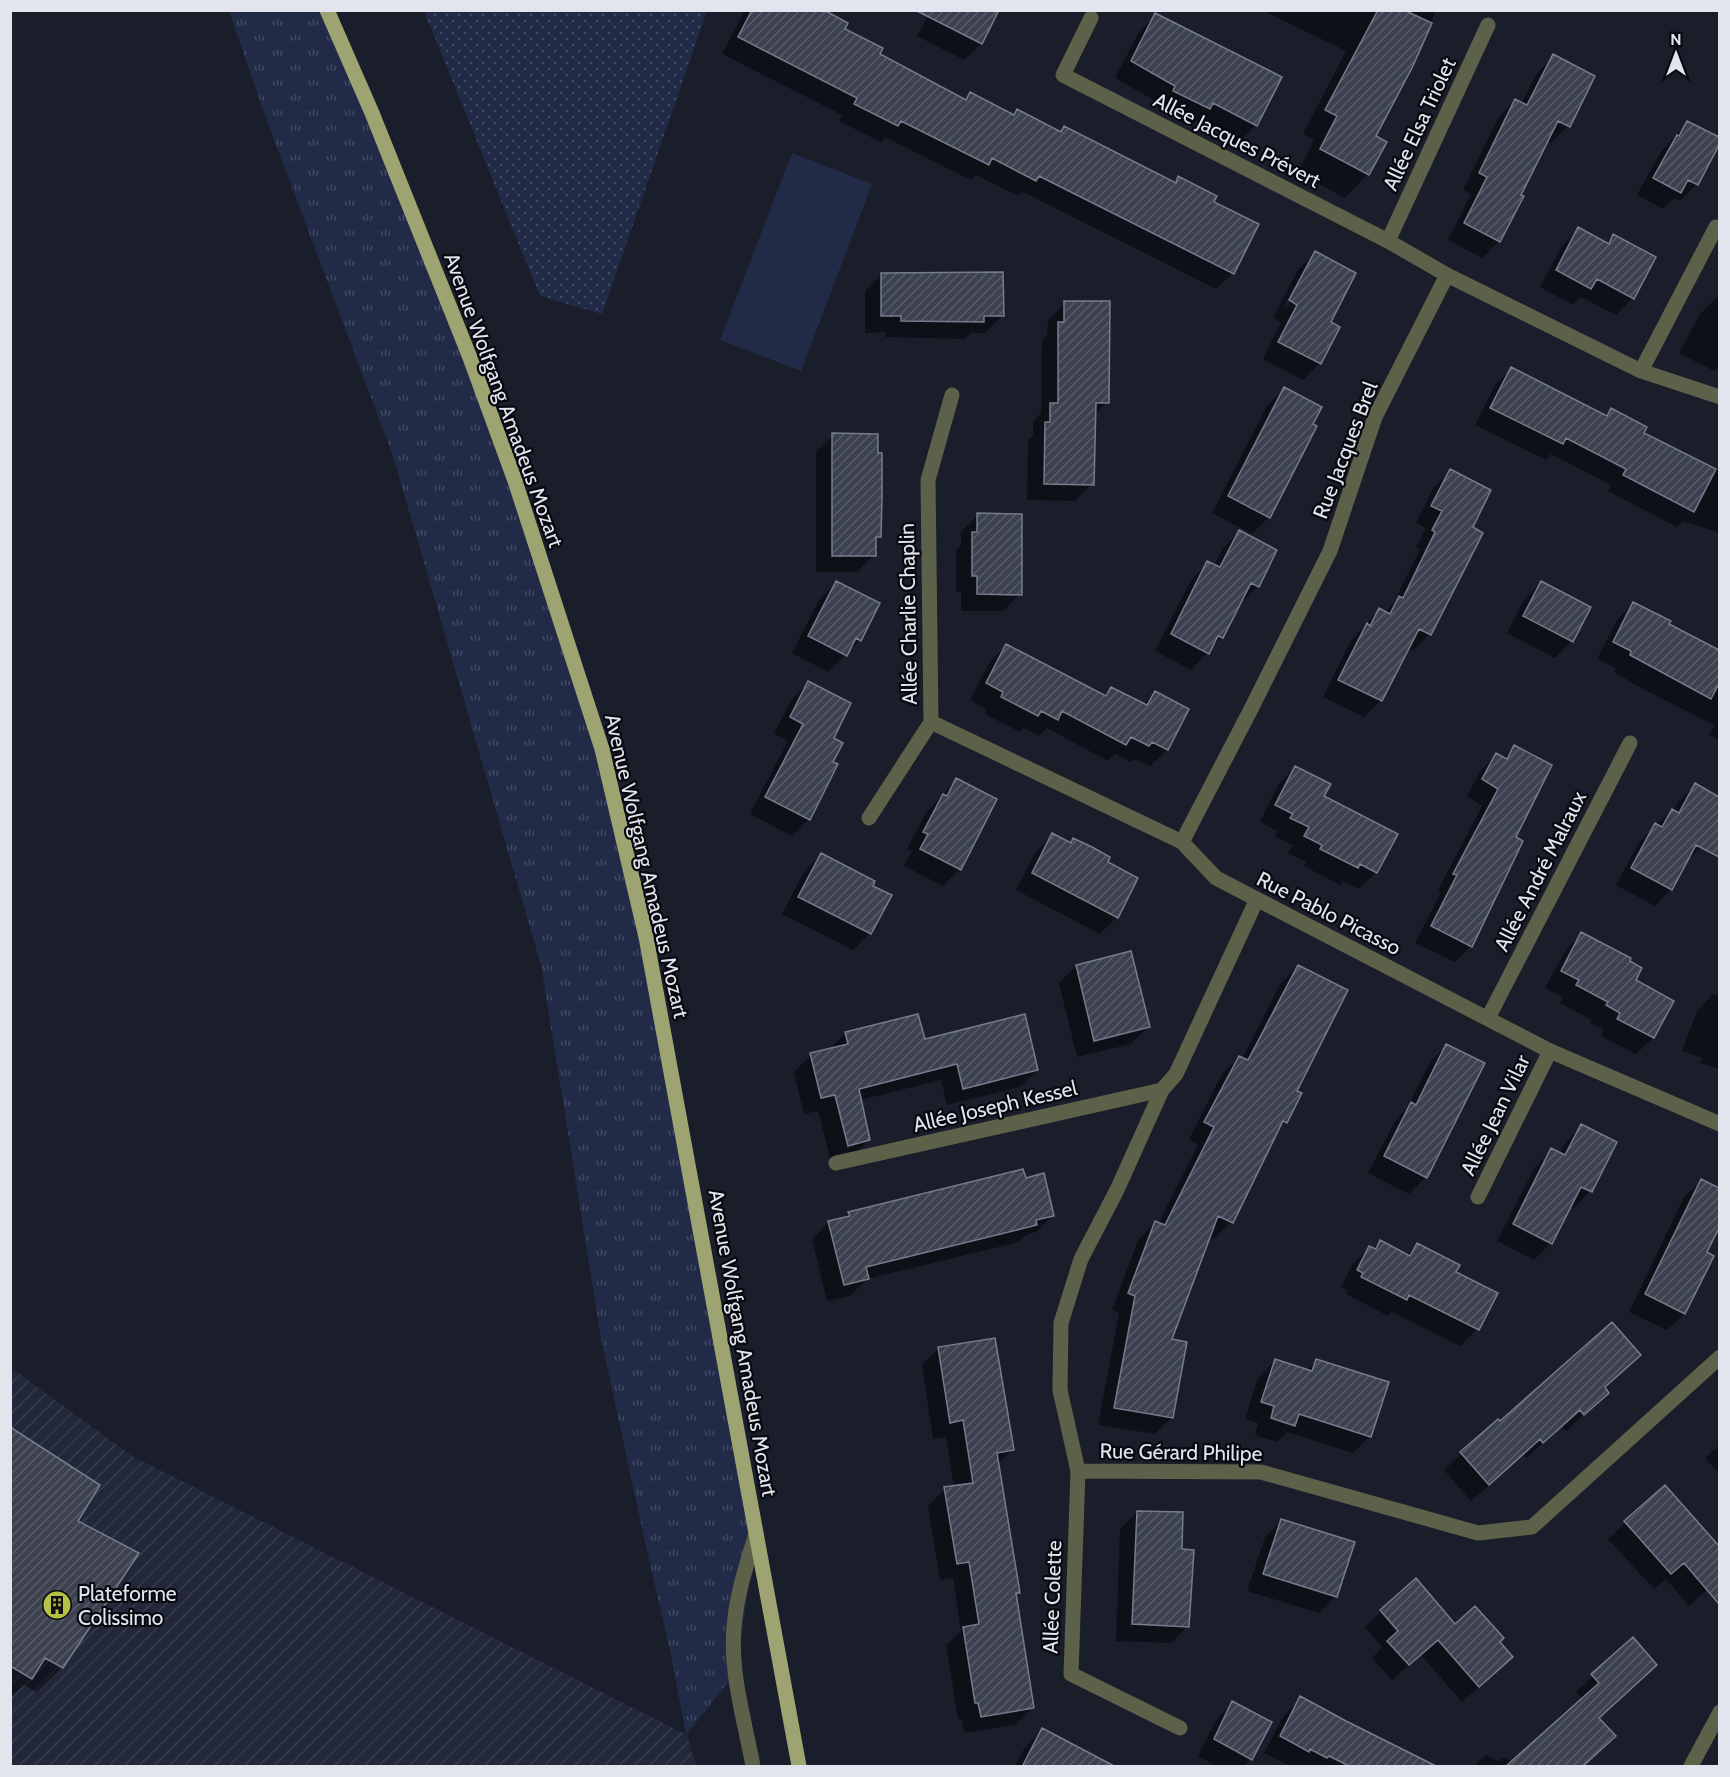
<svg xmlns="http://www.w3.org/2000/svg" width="1730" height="1777" viewBox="0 0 1730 1777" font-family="Cabin,sans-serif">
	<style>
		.industrial { fill: url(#industrial-furrows) }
		.grass { fill: url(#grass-tufts) }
		.garden { fill: url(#garden-dots) }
		.pitch { fill: #212b48 }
		.shadow { fill: #0007; fill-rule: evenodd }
		.building { fill: url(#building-hatch); stroke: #767c8c; stroke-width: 1.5 }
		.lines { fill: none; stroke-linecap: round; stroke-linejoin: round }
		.minor { stroke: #5e6149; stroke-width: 15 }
		.tertiary { stroke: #5e6149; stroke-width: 15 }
		.primary { stroke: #9ea471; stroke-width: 15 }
		.labels { text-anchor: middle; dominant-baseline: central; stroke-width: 4.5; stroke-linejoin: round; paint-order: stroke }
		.street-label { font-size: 21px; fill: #e2e5ee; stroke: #07090e }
		.poi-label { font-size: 21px; fill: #e2e5ee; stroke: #07090e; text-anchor: start }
	</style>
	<defs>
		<pattern id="industrial-furrows" width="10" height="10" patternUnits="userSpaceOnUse" patternTransform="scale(1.5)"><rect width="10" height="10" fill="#22283a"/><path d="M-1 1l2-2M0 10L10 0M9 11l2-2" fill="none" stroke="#373d4d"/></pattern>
		<pattern id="grass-tufts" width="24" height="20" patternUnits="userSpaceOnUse" patternTransform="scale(1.5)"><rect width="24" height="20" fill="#212b48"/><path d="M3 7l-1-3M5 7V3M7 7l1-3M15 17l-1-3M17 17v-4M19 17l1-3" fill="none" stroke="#414a63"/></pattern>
		<pattern id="garden-dots" width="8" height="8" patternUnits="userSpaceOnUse" patternTransform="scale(1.5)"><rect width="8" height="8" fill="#212b48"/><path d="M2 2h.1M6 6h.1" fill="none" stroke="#414a63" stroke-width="1.8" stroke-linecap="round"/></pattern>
		<pattern id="building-hatch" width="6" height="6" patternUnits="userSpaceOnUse" patternTransform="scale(1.5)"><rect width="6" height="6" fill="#3c414f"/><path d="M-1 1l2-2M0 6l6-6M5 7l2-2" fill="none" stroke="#585c69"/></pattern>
	</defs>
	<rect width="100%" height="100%" fill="#1a1e2b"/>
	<path class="industrial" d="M10,1367L132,1456L687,1735L696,1766H11Z"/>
	<path class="grass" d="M229,11H323L515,481L602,749L756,1533L736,1673L686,1735L671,1655L643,1533L601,1338L541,965L393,456L267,121Z"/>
	<path class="garden" d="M424,11H707L602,314L540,296Z"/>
	<path class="pitch" d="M792,153L872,184L801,371L720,340Z"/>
	<path class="shadow" d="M745,10H819L878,54L963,101L970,94L1012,116L1017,111L1060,132L1064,128L1174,183L1179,178L1233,273L1216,289L1023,192L1018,196L976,175L971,180L885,137L881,142L839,121L842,115L722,54Z
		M931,10H998L981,44L964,60L917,36Z
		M1262,10H1437L1374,137L1368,174L1345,198L1298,173L1314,140L1303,134L1346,51Z
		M1156,15L1256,125L1239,142L1197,120L1192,125L1157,107L1159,103L1115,78L1139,32Z
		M1554,56L1568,126L1551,143L1546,140L1519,195L1522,197L1499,241L1482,258L1448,240L1471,194L1463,190L1498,118L1515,101L1521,104L1537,73Z
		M1688,123L1720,139V142L1697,184L1680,201L1674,198L1663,209L1637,195L1660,153Z
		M1578,229L1606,244L1614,236L1654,257L1633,298L1616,315L1581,297L1573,305L1540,287L1562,246Z
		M1315,253L1328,323L1320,363L1303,380L1263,359L1281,322L1273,318L1298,270ZM1303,271H1306L1287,308L1284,306Z
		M882,274L1002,316L985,333H971L965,339L885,337V332L865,333V291Z
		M1717,297L1720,298V366L1714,371L1679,353L1700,314Z
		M1065,303L1107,402L1094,415L1092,484L1075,501L1027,500L1028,440L1033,436V421L1041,413L1042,340L1047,335L1048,320Z
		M1512,368L1605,416L1611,410L1642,433L1720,472V533L1683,521L1677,527L1608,491L1611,485L1551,454L1546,460L1475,425L1495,385Z
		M1284,389L1269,517L1252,534L1212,513L1267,406Z
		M833,435L879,536L874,541V555L857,572H816V452Z
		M1451,471L1471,528L1430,634L1413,651L1408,648L1381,700L1364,717L1323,697L1350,642L1379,610L1384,613L1393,604L1420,549L1416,548L1426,528L1416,523L1434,487Z
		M978,515L1020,594L1003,611H961V592H956V550L961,546V532Z
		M1239,532L1258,586L1241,603L1239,602L1222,637L1191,670L1155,651L1191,580L1208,563L1214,566L1222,549Z
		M836,583L860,640L828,672L792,653L819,600Z
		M1541,583L1572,641L1555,658L1507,633L1524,600Z
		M1634,603L1667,625L1720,651V740L1709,735L1714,725L1643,689L1614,672L1616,668L1597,659L1617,620Z
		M1006,646L1103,697L1111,688L1143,704L1155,693L1167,750L1150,766L1135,759L1131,762L1115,754L1108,761L1047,728L1039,736L1024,728L1020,732L985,714L987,710L970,700L989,663Z
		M808,683L831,739V762L809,819L792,836L750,814L788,741L774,734L791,700Z
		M1514,747V838L1471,946L1455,962L1415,943L1441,892L1438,890L1482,806L1467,796L1480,772L1496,755L1503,758Z
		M1295,768L1322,797L1376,872L1359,889L1343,881L1340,885L1304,866L1306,862L1288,853L1293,845L1275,836L1277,831L1260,822L1278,785Z
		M956,780L995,800L960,869L943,886L904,866L912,851L907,849L926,813Z
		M1695,785L1720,799V813L1701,847L1685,863L1671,889L1655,906L1616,885L1639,842L1672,810L1673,811L1678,802Z
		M1053,835L1069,844L1074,840L1106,863L1117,917L1100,934L1016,890L1036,852Z
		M821,855L870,933L853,950L782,914L804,872Z
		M1581,934L1634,981L1672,1001L1653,1038L1636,1054L1601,1036L1604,1030L1590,1023L1592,1020L1560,1003L1563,997L1545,988L1565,951Z
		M1076,966L1148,1027L1131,1044L1077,1057L1059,983Z
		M1298,966L1295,1092L1286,1122L1276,1131L1231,1222L1214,1239L1209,1236L1170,1340L1172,1417L1155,1434L1098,1425L1119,1313L1112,1310L1138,1240L1155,1223L1158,1224L1198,1145L1189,1139L1222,1074L1239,1057L1242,1059L1281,983Z
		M1713,994L1720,996V1069L1700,1063L1702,1058L1682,1051L1697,1011Z
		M845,1033L923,1041L1037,1070L1020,1087L947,1105L941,1080L860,1100L869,1140L852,1157L831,1162L818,1111L804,1114L794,1072L811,1055L829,1050Z
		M1447,1045L1426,1177L1409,1194L1368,1173L1395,1121L1407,1108L1430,1062Z
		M1581,1126L1615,1143L1590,1191L1574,1208L1569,1206L1551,1243L1534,1260L1497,1241L1535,1167L1552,1150L1559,1154L1565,1143Z
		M1025,1179L1053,1215L1036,1232L1026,1235L1019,1242L867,1279L850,1296L827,1301L812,1239L829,1222L844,1219L849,1213Z
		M1701,1181L1720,1190V1225L1705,1253L1712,1257L1684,1314L1667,1330L1629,1312L1684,1197Z
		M1380,1242L1407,1255L1417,1245L1454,1272L1496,1293L1477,1329L1460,1346L1392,1312L1388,1316L1346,1294L1347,1290L1341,1287L1352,1265L1369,1248L1373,1249Z
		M939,1348L1012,1450L998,1464L1018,1592L1015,1596L1032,1708L1015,1725L964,1733L962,1719H958L946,1645L961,1631L953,1578L940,1580L928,1506L945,1489L954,1487L946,1437L933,1439L922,1365Z
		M1639,1355L1604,1389L1590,1409L1566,1431L1562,1426L1526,1458L1523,1455L1471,1501L1444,1470L1498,1421L1500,1423Z
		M1275,1361L1306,1371L1316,1361L1370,1436L1353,1453L1287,1432L1277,1442L1255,1435L1258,1423L1245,1419L1258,1378Z
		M10,1429L76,1521L62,1667L36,1692L24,1685L10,1698Z
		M1720,1444V1474L1705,1458Z
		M1664,1488L1720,1549V1578L1689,1606L1666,1579L1654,1589L1608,1539Z
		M1137,1512L1180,1551L1188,1626L1171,1643L1116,1641L1120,1529Z
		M1282,1520L1336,1596L1319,1613L1247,1591L1265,1537Z
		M1381,1611L1455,1626L1498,1642L1495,1673L1462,1702L1421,1655L1392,1680L1372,1658L1382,1647L1365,1627Z
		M1633,1639L1598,1718L1582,1766H1474L1486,1755L1498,1761L1503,1757L1513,1762L1583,1699L1576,1692Z
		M1301,1698L1435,1766H1297L1294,1765L1290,1766L1264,1753L1284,1715Z
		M1233,1703L1270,1722L1251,1759L1244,1766H1216L1198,1756L1216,1720Z
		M1042,1730L1115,1766H1015L1025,1747Z"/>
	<path class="building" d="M752,10H824L848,23L845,29L883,48L880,54L966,100L970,92L1014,115L1017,109L1061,132L1064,126L1176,183L1178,176L1217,196L1214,202L1259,224L1234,274L1039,176L1036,181L992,158L989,165L901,121L898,126L854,104L857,98L738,37Z
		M915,10H999L982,44Z
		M1378,10H1404L1432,23L1412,68L1376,136L1387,142L1369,175L1320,149L1337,116L1325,110Z
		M1155,13L1282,77L1257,126L1213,103L1210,109L1173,91L1175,86L1131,61Z
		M1553,54L1595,76L1570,127L1558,121L1521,195L1524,196L1500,242L1464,223L1487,177L1479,173L1515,99L1527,105Z
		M1687,121L1719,137V145L1698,185L1688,180L1681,193L1653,178L1677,135L1679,136Z
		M1578,227L1609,244L1613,234L1656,257L1634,299L1597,279L1591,289L1556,270Z
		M1315,251L1356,273L1331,322L1340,327L1321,364L1278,342L1297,305L1289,300Z
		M1003,272L1004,316H984V322L901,321V316H881V273Z
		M1064,301H1110L1109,403H1096L1094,485L1044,484L1045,422H1050V403H1058V322H1064Z
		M1511,367L1607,416L1611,408L1647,427L1644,433L1716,469L1694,512L1623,475L1626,469L1566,438L1563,444L1490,408Z
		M1284,387L1322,407L1313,424L1317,426L1270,518L1228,496Z
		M832,433L878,434V453H882V497L881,537H876V556H832Z
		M1450,469L1491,490L1473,527L1483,533L1431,635L1419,629L1382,701L1338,680L1367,623L1370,626L1379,608L1390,614L1399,596L1403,598L1435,532L1432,530L1442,511L1431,506Z
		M977,513L1022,514V595L977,594V576H972V532H977Z
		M1239,530L1277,550L1259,587L1251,583L1223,638L1218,636L1209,654L1171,634L1207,561L1220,567Z
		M836,581L880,603L861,641L856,638L847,656L808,636Z
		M1541,581L1591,607L1573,642L1523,616Z
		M1633,602L1671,621L1669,624L1719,650V683L1711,699L1630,655L1631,651L1613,642Z
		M1006,644L1106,696L1111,687L1147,705L1155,691L1189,709L1168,750L1152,742L1149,746L1131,737L1126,745L1062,711L1058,720L1041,711L1038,716L1001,697L1003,692L986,683Z
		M808,681L851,703L834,738L843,743L833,762L838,764L810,820L765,797L803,724L790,717Z
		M1514,745L1552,765L1516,837L1523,841L1472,947L1431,926L1457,875L1453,874L1498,789L1482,779L1496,753L1507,759Z
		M1295,766L1331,784L1324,796L1398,834L1377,873L1360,864L1358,868L1320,849L1322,845L1304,836L1309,827L1290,818L1293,814L1275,805Z
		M956,778L997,799L961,870L920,849L928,834L923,832L943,794L947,796Z
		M1695,783L1719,797V857L1696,845L1672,890L1631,868L1655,823L1662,827L1672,809L1679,813Z
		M1052,833L1071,843L1073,838L1092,847L1110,857L1108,862L1138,878L1118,918L1032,873Z
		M821,853L875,881L873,886L892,895L871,934L798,897Z
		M1581,932L1631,958L1630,961L1642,968L1636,980L1674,1001L1654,1038L1617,1019L1620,1013L1606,1005L1608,1002L1576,985L1579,980L1561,971Z
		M1131,951L1150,1027L1094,1041L1076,965Z
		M1298,965L1348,990L1297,1091L1302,1093L1287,1123L1283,1121L1233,1223L1218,1216L1172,1339L1187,1342L1173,1418L1114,1408L1135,1296L1128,1293L1155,1221L1165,1225L1214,1127L1204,1122L1239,1056L1248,1060Z
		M918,1014L925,1039L1025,1014L1038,1070L963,1089L957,1064L859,1089L870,1140L848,1146L835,1095L821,1098L810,1053L848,1044L845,1032Z
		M1446,1044L1485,1063L1427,1178L1384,1156L1411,1102L1416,1105Z
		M1581,1124L1617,1142L1592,1192L1581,1187L1552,1244L1513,1224L1551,1148L1565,1155Z
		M1023,1169L1026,1178L1044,1173L1054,1216L1036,1220L1037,1225L866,1267L869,1279L844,1285L828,1221L850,1216L848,1212Z
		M1701,1179L1719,1188V1228L1707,1252L1714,1256L1685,1314L1645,1294Z
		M1380,1240L1410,1256L1417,1243L1460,1265L1456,1272L1498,1293L1479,1330L1409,1295L1407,1300L1361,1277L1363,1273L1357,1270L1369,1246L1376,1249Z
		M1612,1322L1641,1355L1605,1387L1609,1393L1584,1415L1580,1410L1543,1443L1540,1439L1489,1485L1460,1452L1498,1419L1500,1421Z
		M995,1338L1014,1450L997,1453L1020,1593H1016L1034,1708L981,1717L978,1703H975L963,1627L979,1624L969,1562L957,1564L944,1487L973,1483L963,1420L950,1423L938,1347Z
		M1275,1359L1312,1371L1316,1359L1389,1382L1371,1437L1299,1414L1295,1426L1271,1418L1274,1406L1261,1402Z
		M10,1427L100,1485L78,1521L139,1553L63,1668L45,1658L32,1679L10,1666Z
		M1665,1485L1719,1546V1604L1684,1563L1671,1574L1624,1521Z
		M1137,1511L1183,1512L1182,1549L1194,1550L1189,1627L1132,1624Z
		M1281,1519L1355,1542L1337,1597L1263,1574Z
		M1416,1578L1455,1624L1475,1606L1504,1638L1500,1642L1513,1657L1479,1687L1438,1640L1409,1665L1387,1641L1398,1631L1380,1610Z
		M1633,1637L1657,1665L1599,1718L1616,1736L1582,1767H1505L1599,1683L1591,1674Z
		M1300,1696L1346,1721L1438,1767H1351L1329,1756L1327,1758L1310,1749L1309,1752L1280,1736Z
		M1232,1701L1272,1722L1252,1760L1214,1739Z
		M1042,1728L1116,1767H1022Z"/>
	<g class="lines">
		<path class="minor" d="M1091,18L1063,75L1388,241L1447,275
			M1388,241L1488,25
			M1641,371L1716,227
			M931,722L1182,842L1216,878L1550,1051L1720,1124
			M869,818L931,722L928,480L952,395
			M1182,842L1250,711L1330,551L1375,417L1447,275L1641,371L1720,397
			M1257,899L1176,1074L1162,1090L1117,1190L1081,1259L1061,1323L1060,1390L1078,1471L1261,1472L1478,1533L1532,1527L1720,1357
			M1488,1018L1630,743
			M836,1163L1162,1090
			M1478,1197L1550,1051
			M1078,1471L1071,1674L1180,1728
			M753,1766C745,1722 730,1674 734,1628C736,1596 747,1564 756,1533"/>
		<path class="tertiary" d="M1691,1766L1720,1712"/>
		<path class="primary" d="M327,10L372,113L469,355L515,481L602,749L646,937L799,1766"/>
	</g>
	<defs>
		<g id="building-disc" transform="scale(1.5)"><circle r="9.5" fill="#b8c147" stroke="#07090e"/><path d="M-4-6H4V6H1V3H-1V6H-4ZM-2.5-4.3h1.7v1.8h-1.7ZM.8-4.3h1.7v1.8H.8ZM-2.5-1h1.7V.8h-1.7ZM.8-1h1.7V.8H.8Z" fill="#111"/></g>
	</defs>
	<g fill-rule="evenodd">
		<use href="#building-disc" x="57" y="1605"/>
	</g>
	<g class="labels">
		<g class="street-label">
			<text transform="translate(1419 124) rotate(-65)">Allée Elsa Triolet</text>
			<text transform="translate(1237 140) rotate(27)">Allée Jacques Prévert</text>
			<text transform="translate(504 400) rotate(70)">Avenue Wolfgang Amadeus Mozart</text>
			<text transform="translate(1345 450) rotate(-69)">Rue Jacques Brel</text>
			<text transform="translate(908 614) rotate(-91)">Allée Charlie Chaplin</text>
			<text transform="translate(647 866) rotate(77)">Avenue Wolfgang Amadeus Mozart</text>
			<text transform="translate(1540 871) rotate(-63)">Allée André Malraux</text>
			<text transform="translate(1329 913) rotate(27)">Rue Pablo Picasso</text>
			<text transform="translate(995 1106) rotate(-13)">Allée Joseph Kessel</text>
			<text transform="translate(1495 1115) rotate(-64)">Allée Jean Vilar</text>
			<text transform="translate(743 1343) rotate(80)">Avenue Wolfgang Amadeus Mozart</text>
			<text transform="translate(1181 1452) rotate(1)">Rue Gérard Philipe</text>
			<text transform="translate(1052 1597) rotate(-88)">Allée Colette</text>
		</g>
		<g class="poi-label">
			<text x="78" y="1593">Plateforme<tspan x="78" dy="24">Colissimo</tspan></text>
		</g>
	</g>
	<rect width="1730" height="1777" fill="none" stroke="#e2e5ee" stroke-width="24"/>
	<g transform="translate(1676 54)" stroke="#07090e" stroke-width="4.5" paint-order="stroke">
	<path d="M0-4.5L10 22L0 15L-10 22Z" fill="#e2e5ee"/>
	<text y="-9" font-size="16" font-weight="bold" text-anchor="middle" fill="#e2e5ee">N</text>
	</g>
</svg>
